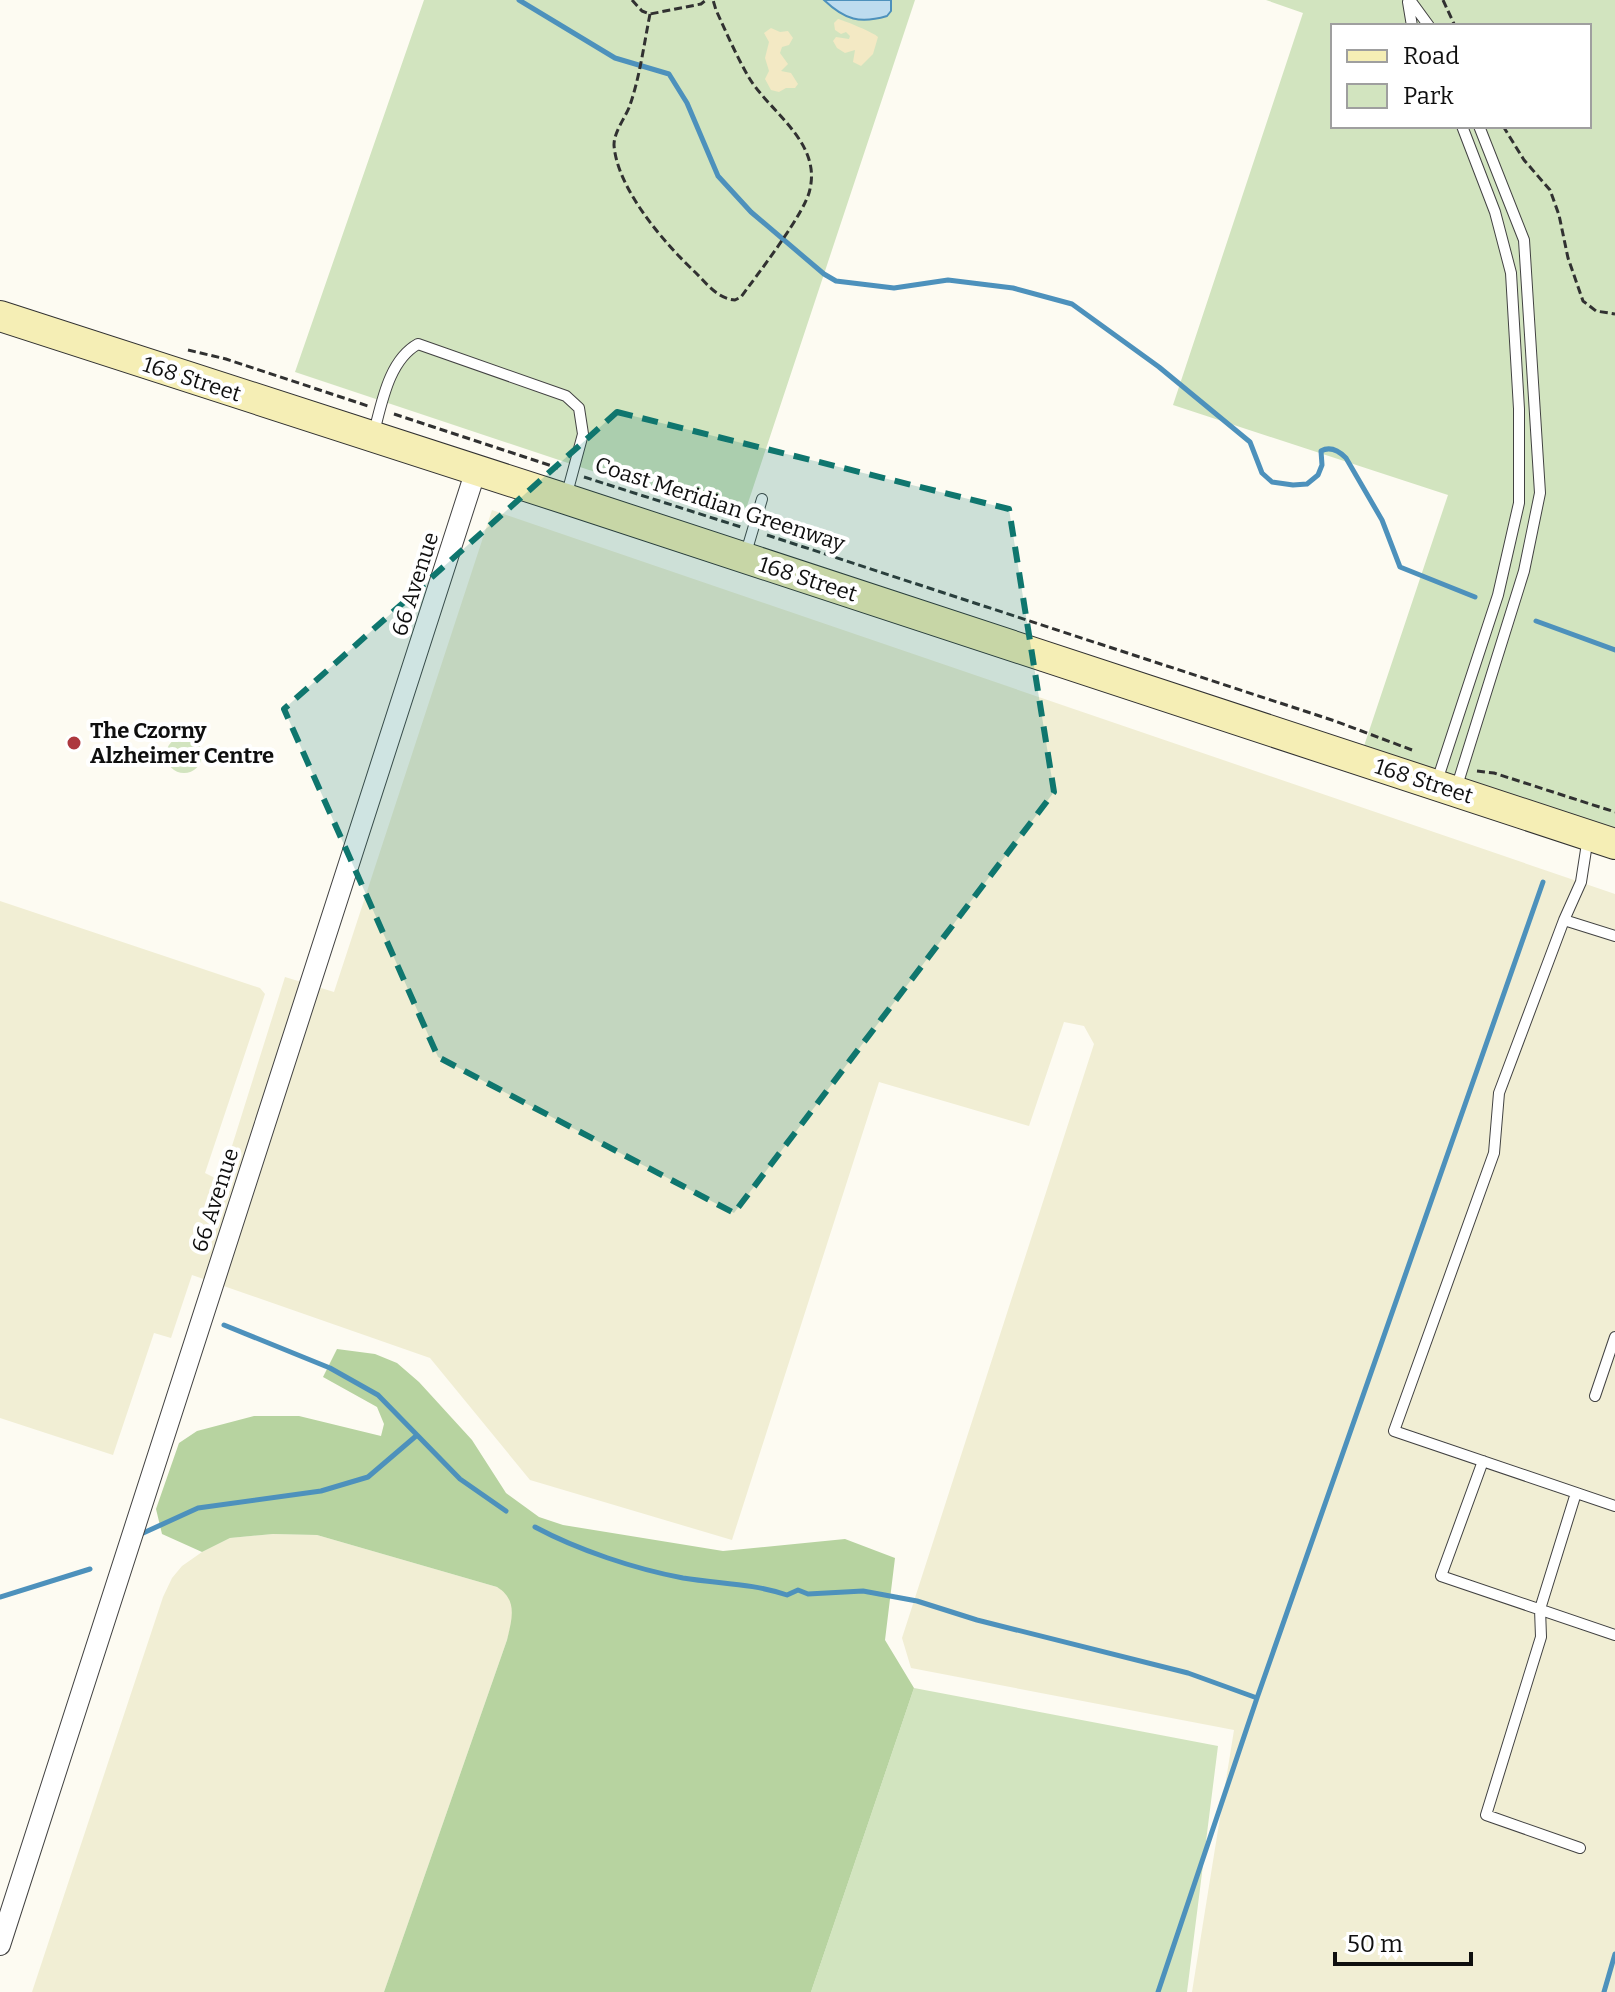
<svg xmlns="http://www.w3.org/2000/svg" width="1615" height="1992" viewBox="0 0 1615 1992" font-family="Bitter,serif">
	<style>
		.farmland { fill: #f1eed4 }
		.green { fill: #d2e4bf; fill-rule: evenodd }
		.forest { fill: #b7d3a0 }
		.sand { fill: #f3e9c4 }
		.water { fill: #bddcef; stroke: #4d91bc; stroke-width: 2 }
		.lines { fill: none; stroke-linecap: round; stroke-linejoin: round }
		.stream { stroke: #4d91bc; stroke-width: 5 }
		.service-casing { stroke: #424242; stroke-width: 12 }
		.minor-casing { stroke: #424242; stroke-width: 22 }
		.secondary-casing { stroke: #313131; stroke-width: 32 }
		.path { stroke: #313131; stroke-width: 3; stroke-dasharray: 8 4; stroke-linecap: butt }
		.service { stroke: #fff; stroke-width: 10 }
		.minor { stroke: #fff; stroke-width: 20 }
		.secondary { stroke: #f5eeb5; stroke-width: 30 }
		.marked { fill: #0f766e; fill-opacity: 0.2; stroke: #0f766e; stroke-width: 6; stroke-dasharray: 16 10; stroke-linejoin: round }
		.poi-dot { fill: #ad383e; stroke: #fff; stroke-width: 3 }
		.labels { text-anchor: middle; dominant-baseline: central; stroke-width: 8; stroke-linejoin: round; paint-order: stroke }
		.street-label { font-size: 22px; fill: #0f0f0f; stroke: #fff }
		.poi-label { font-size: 22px; font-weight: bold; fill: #0f0f0f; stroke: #fff; text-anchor: start }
	</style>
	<rect width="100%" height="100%" fill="#fdfbf2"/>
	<path class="farmland" d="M492,510L1615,894V1992H1192L1234,1730L911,1668L902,1638L1094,1044L1084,1026L1064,1022L1029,1126L879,1082L732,1540L530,1480L430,1358L192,1275L171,1338L154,1333L113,1455L0,1418V901L260,988L265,994L205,1173L221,1181L285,977L334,992Z
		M273,1534L317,1535L497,1587L506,1592L512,1603L513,1618L507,1640L384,1992H32L163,1597L172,1578L182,1566L202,1552L230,1538Z"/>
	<path class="green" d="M424,0H915L742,521L295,372Z
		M1266,0H1615V829L1364,746L1448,495L1173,405L1303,13ZM1333,26H1589V126H1333Z
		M166 755a18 18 0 1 1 36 0a18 18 0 1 1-36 0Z
		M914,1688L1218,1746L1187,1992H811Z"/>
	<path class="forest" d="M337,1349L375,1354L397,1363L419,1382L472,1440L506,1493L539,1517L563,1525L723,1551L845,1539L895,1558L885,1640L914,1688L811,1992H384L507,1640C512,1619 518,1600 497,1587L317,1535L273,1534L230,1538L202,1552L162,1534L156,1509L179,1443L197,1431L254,1416H299L381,1436L384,1424L377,1407L323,1377Z"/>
	<path class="sand" d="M838,19C843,20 875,33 878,37L873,54L861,66L853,62L855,50L845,53L837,48L833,41L836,37L849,39L850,36L846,32L841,34L835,30L834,23Z
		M771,28L780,32L788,31L793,38L789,45L782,47L780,53L788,64L781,71L791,73L798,84L795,88H786L779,92L771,90L765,79L769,71L765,58L769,42L764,33Z"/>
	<path class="water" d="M824,0H891V11L887,16C860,24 845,20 824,0Z"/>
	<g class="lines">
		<path class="stream" d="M519,0L615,58L669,74L687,103L718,176L751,212L824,274L836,281L894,288L948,280L1013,288L1072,304L1159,367L1250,442L1262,473L1272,482L1293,485L1307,484L1318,475L1322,465L1321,451C1330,446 1339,451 1346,458L1382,520L1400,567L1475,597
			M1536,621L1615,650
			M224,1325L330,1368L378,1395L460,1479L506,1511
			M535,1527C578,1550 635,1569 683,1578C720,1584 751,1583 787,1595L798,1590L808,1594L863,1591L917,1601L977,1620L1188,1673L1257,1698
			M141,1534L198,1508L321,1491L368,1477L416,1436
			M0,1597L90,1569
			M1158,1992L1257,1698L1543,882
			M1604,1992L1615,1954"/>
		<g class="service-casing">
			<path id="service" d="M1410,0L1429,26
				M1408,2L1412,26
				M374,432C382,402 389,360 418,344L566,396L579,408L583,434L566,497
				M745,556L762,499
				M1436,784L1498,595L1519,503V409L1511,273L1495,212L1462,126
				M1456,789L1524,571L1540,493L1524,240L1479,126
				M1588,837L1581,882L1564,920L1499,1093L1494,1153L1394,1431L1615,1506
				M1564,920L1615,936
				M1595,1396L1615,1337
				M1483,1461L1441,1576L1615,1635
				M1576,1493L1540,1609L1541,1637L1486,1815L1580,1848"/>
		</g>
		<g class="minor-casing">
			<path id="minor" d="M0,1945L476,470"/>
		</g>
		<g class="secondary-casing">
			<path id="secondary" d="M0,316L566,499L1615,844"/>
		</g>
		<path class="path" d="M632,0L642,11L650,14L701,4L706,0
			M1443,0L1455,26
			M650,14C644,44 640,76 630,105C626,117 614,131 614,145C617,189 665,244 696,273C707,284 718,299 735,300L741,297C757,275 806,212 810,189C821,141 769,112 748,76C736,55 726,32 716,10L713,0
			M1503,126L1524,160L1550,190L1559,215L1568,258L1583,301L1596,311L1615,314
			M188,350L226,359L368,406
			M394,414L558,468
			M584,477L741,527
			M767,535L1335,721L1412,750
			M1477,771L1494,773L1615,812"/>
		<use href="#service" class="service"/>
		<use href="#minor" class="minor"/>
		<use href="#secondary" class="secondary"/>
	</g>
	<path class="marked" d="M617,412L1009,509L1054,792L734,1213L438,1057L284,709Z"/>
	<circle class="poi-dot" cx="74" cy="743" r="8"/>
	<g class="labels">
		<g class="street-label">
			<text transform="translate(192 379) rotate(18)">168 Street</text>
			<text transform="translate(720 504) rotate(18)">Coast Meridian Greenway</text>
			<text transform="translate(808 579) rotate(18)">168 Street</text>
			<text transform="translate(415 584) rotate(-72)">66 Avenue</text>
			<text transform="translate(1424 781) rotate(18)">168 Street</text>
			<text transform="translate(215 1200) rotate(-72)">66 Avenue</text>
		</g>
		<g class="poi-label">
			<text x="90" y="730">The Czorny<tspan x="90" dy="25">Alzheimer Centre</tspan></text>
		</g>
	</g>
	<rect x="1331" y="24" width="260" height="104" fill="#ffffff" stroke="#9f9f9f" stroke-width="2"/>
	<rect x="1347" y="50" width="40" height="12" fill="#f5eeb5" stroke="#9f9f9f" stroke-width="2"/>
	<text x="1403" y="64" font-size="24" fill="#0f0f0f">Road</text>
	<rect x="1347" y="84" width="40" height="24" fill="#d2e4bf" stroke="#9f9f9f" stroke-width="2"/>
	<text x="1403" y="104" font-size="24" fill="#0f0f0f">Park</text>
	<path d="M1335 1952v12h136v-12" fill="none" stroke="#0f0f0f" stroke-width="4"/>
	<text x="1347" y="1952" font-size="24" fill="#0f0f0f" stroke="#ffffff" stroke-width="6" paint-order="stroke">50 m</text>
</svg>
